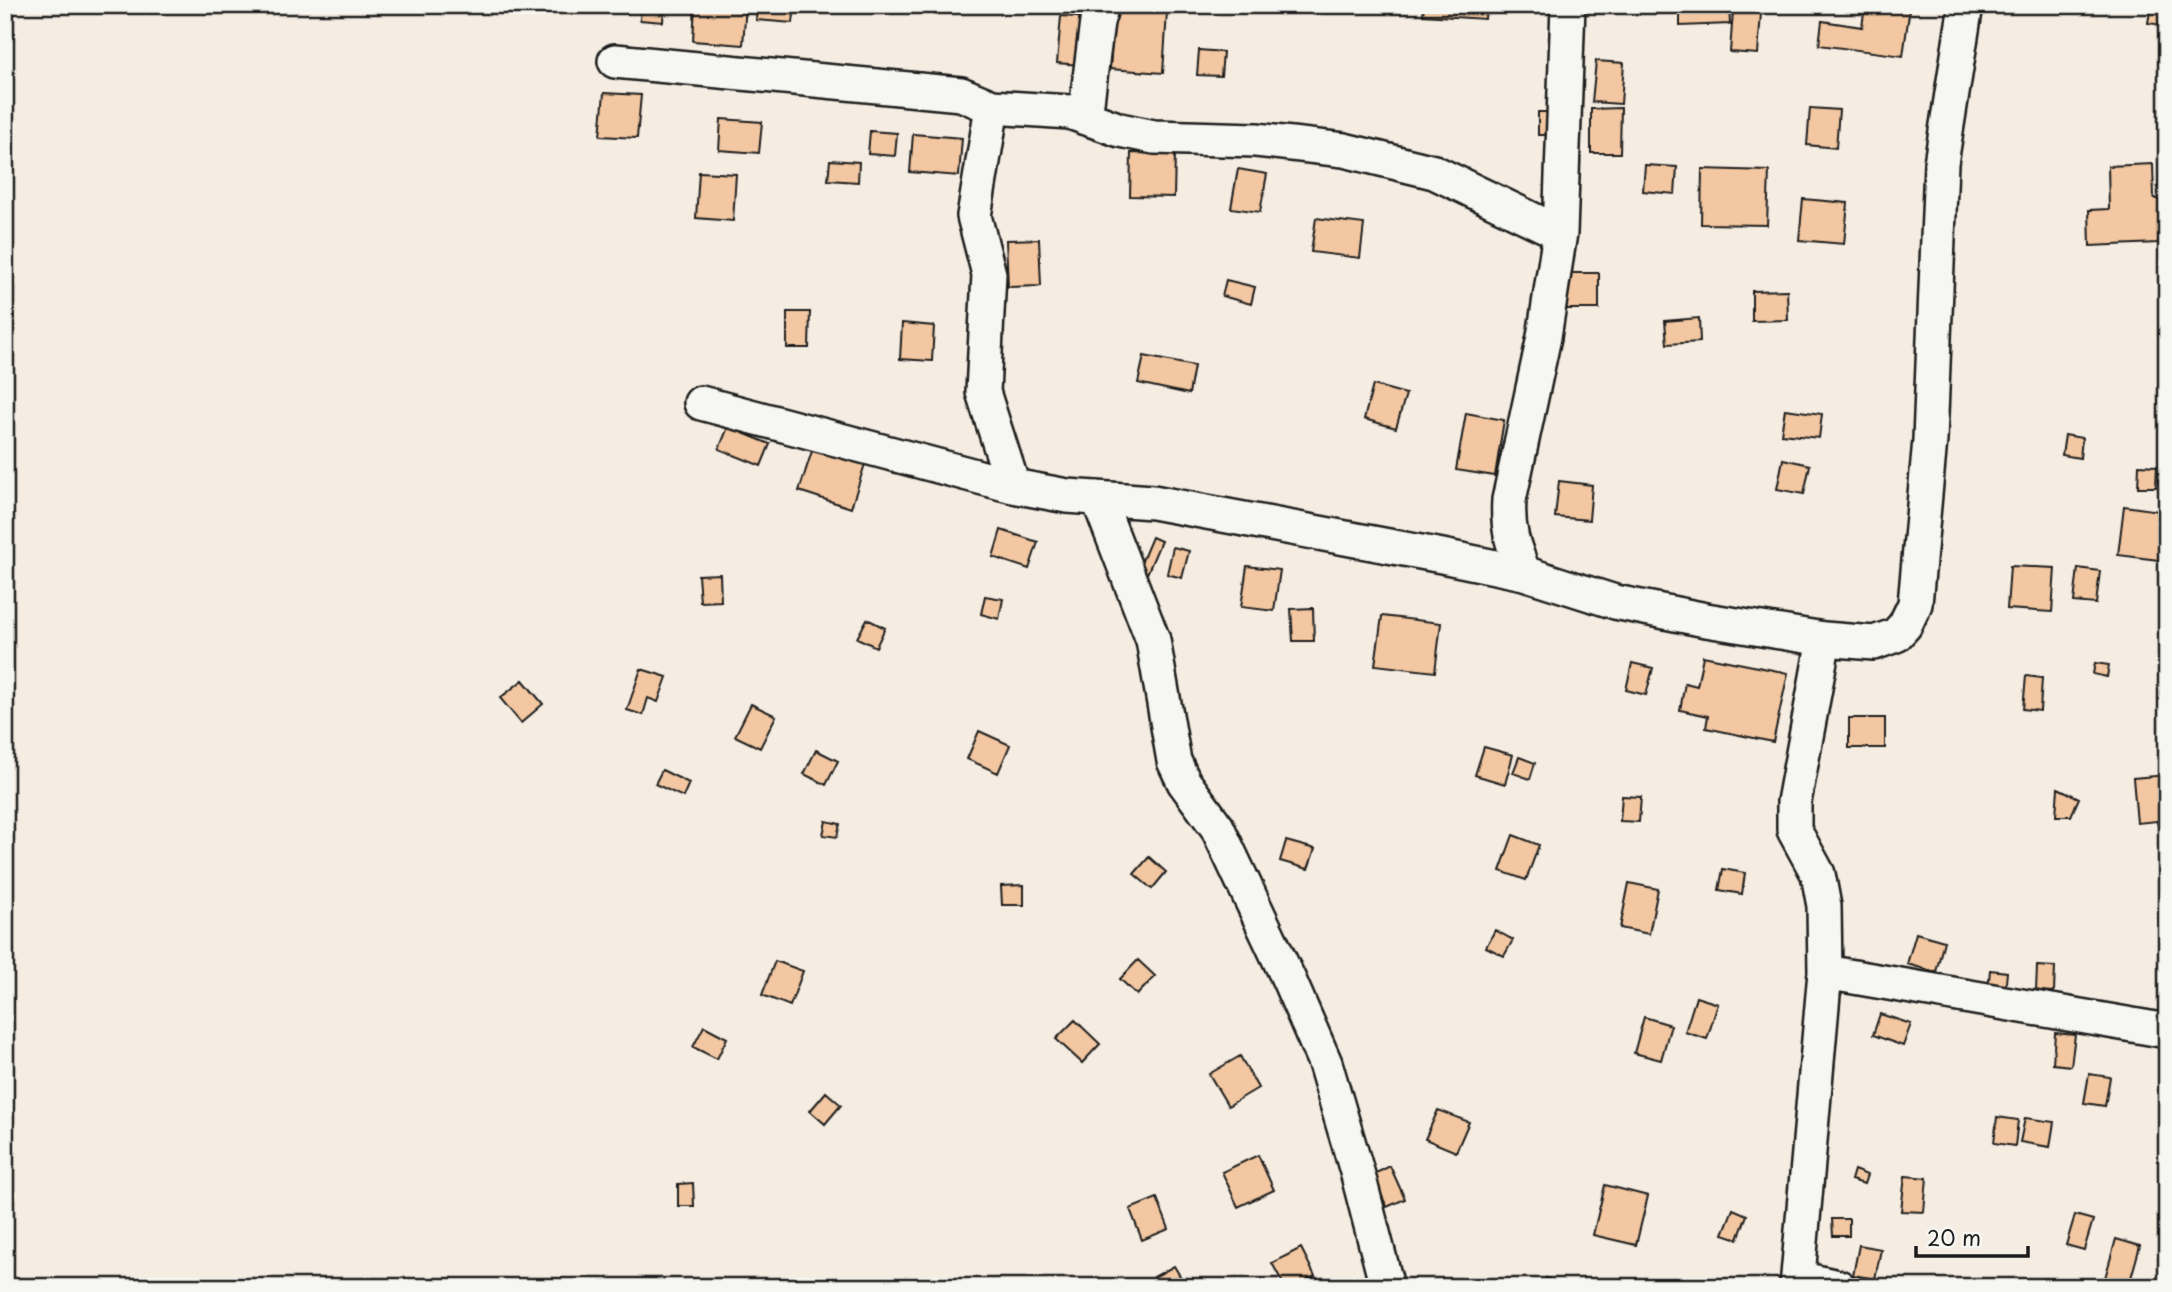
<svg xmlns="http://www.w3.org/2000/svg" width="2172" height="1292" viewBox="0 0 2172 1292" font-family="'Playpen Sans',sans-serif">
	<style>
		.building { fill: #f2c7a1; stroke: #1c1c1c; stroke-width: 2 }
		.lines { fill: none; stroke-linecap: round; stroke-linejoin: round }
		.minor-casing { stroke: #1c1c1c; stroke-width: 38 }
		.minor { stroke: #f6f6f2; stroke-width: 33 }
	</style>
	<rect width="100%" height="100%" fill="#f5ede2"/>
	<filter id="ink" filterUnits="userSpaceOnUse"><feTurbulence type="fractalNoise" baseFrequency=".0143" numOctaves="2"/><feDisplacementMap in="SourceGraphic" scale="14" xChannelSelector="R" yChannelSelector="G"/><feConvolveMatrix kernelMatrix="1 2 1 2 8 2 1 2 1" color-interpolation-filters="sRGB"/></filter>
	<g filter="url(#ink)">
		<path class="building" d="M607,5H628V13L606,11Z
			M641,5H664L663,22L640,20Z
			M695,5H746L743,45L693,41Z
			M757,5H795L793,23L756,20Z
			M1424,5H1486L1485,19L1423,15Z
			M1680,5H1729L1730,24L1680,26Z
			M1865,5L1910,7L1903,56L1819,45L1822,21L1862,27Z
			M2151,5L2167,8L2162,25L2148,23Z
			M1114,8L1167,12L1163,73L1110,69Z
			M1733,11L1761,13L1758,54L1730,52Z
			M1061,16L1106,19L1103,67L1057,63Z
			M1199,50L1223,52L1221,76L1197,75Z
			M1596,61L1624,63L1621,104L1592,102Z
			M604,93L641,95L637,138L600,136Z
			M1621,108L1620,153H1591V109Z
			M1810,108L1839,110L1836,148L1807,145Z
			M1538,112H1561L1560,135H1538Z
			M721,119L762,122L759,153L719,150Z
			M870,131L897,133L895,156L868,154Z
			M913,134L962,138L959,176L910,172Z
			M1131,153L1175,154L1174,197L1130,196Z
			M830,160L859,162L858,182L828,180Z
			M2153,164L2154,198L2167,202V218L2158,243L2090,246L2089,210L2109,209L2108,166Z
			M1645,165L1677,167L1675,194L1643,191Z
			M1238,169L1267,174L1260,212L1231,208Z
			M1702,169L1769,171L1767,225L1701,224Z
			M699,172L736,174L733,221L696,218Z
			M1803,199L1848,203L1844,244L1799,240Z
			M1316,218L1364,224L1360,258L1311,252Z
			M1039,239L1041,286L1008,287L1006,240Z
			M1566,273H1599V309H1565Z
			M1226,280L1255,287L1251,304L1222,296Z
			M1787,290L1788,320L1752,321V291Z
			M787,312H810L809,348H787Z
			M1699,318L1700,342L1667,344L1665,321Z
			M902,323L934,326L932,361L900,359Z
			M1144,356L1194,366L1189,394L1138,383Z
			M1373,385L1406,394L1396,428L1364,419Z
			M1785,409L1822,414L1819,438L1781,434Z
			M1466,413L1504,420L1495,476L1456,470Z
			M728,427L770,444L761,466L719,449Z
			M2065,435L2082,438L2080,458L2062,455Z
			M813,448L865,464L851,508L799,491Z
			M1783,459L1810,465L1804,494L1777,489Z
			M2139,465L2157,466L2156,487H2138Z
			M1559,481L1592,485L1589,520L1555,517Z
			M2124,506L2167,512V561L2118,555Z
			M1001,530L1038,542L1029,569L993,557Z
			M1152,537L1161,541L1147,574L1138,570Z
			M1173,547L1189,551L1182,578L1167,574Z
			M1247,566L1280,570L1274,611L1241,607Z
			M2010,566L2055,568L2052,612L2007,609Z
			M2078,568L2100,571L2096,604L2074,602Z
			M720,574L721,601L700,602L698,575Z
			M985,596L1003,599L999,619L981,614Z
			M1313,608L1314,641H1293L1291,609Z
			M1382,616L1441,623L1435,672L1375,665Z
			M867,619L885,628L876,647L857,638Z
			M1703,656L1788,673L1773,742L1706,728L1708,716L1680,710L1685,683L1697,686Z
			M1632,663L1653,668L1646,695L1626,690Z
			M2095,663L2109,665L2107,677L2093,674Z
			M641,669L667,677L658,702L648,698L643,715L627,710Z
			M2026,676L2042,678L2040,711L2023,709Z
			M523,680L543,704L521,723L500,698Z
			M751,704L776,716L760,748L735,736Z
			M1849,718H1885V748H1849Z
			M979,731L1010,745L998,773L967,759Z
			M1484,747L1513,755L1505,784L1475,775Z
			M816,750L838,761L826,785L804,774Z
			M1519,757L1535,763L1530,779L1513,773Z
			M662,770L689,783L683,797L655,784Z
			M2167,775V830L2159,831L2157,821L2137,823L2133,778Z
			M2058,788L2079,798L2071,816H2056Z
			M1622,796L1641,797L1639,822L1620,821Z
			M826,821L840,824L837,837L823,835Z
			M1513,835L1539,845L1526,880L1500,871Z
			M1286,841L1315,849L1308,869L1280,861Z
			M1149,857L1166,872L1152,889L1134,874Z
			M1723,869L1745,873L1742,894L1719,890Z
			M1629,883L1658,889L1649,934L1620,928Z
			M1024,885V905H1002L1001,886Z
			M1495,930L1513,940L1504,956L1486,947Z
			M1916,933L1944,941L1936,972L1907,964Z
			M1138,960L1155,976L1137,995L1120,979Z
			M775,961L803,971L790,1006L762,995Z
			M2037,966L2055,967L2054,992L2036,991Z
			M1990,970L2007,972L2005,993L1988,990Z
			M1696,997L1718,1004L1707,1039L1685,1032Z
			M1880,1014L1911,1024L1903,1046L1873,1035Z
			M1644,1017L1671,1025L1661,1060L1634,1053Z
			M1075,1020L1100,1044L1082,1063L1056,1039Z
			M704,1026L727,1038L717,1059L693,1047Z
			M2055,1033L2075,1035L2071,1066L2053,1064Z
			M1240,1056L1258,1088L1228,1106L1209,1074Z
			M2089,1074L2110,1077L2105,1106L2084,1103Z
			M826,1092L841,1105L825,1124L810,1111Z
			M1438,1110L1469,1122L1456,1152L1425,1139Z
			M1997,1117L2018,1120L2015,1146L1994,1143Z
			M2025,1118L2054,1122L2050,1147L2020,1142Z
			M1258,1155L1274,1190L1238,1207L1222,1172Z
			M1390,1166L1405,1199L1387,1207L1372,1175Z
			M1854,1170L1867,1175L1864,1184L1851,1180Z
			M1905,1176L1927,1178L1924,1212L1901,1211Z
			M693,1183L694,1206H678V1184Z
			M1605,1185L1648,1196L1636,1245L1593,1235Z
			M1157,1198L1169,1229L1142,1240L1130,1209Z
			M1733,1209L1747,1215L1738,1239L1723,1234Z
			M2075,1215L2093,1220L2084,1250L2066,1245Z
			M1832,1219H1849V1236H1833Z
			M2116,1239L2140,1246L2129,1285L2105,1278Z
			M1859,1245L1881,1249L1875,1279L1853,1275Z
			M1301,1248L1315,1276L1295,1287H1285L1272,1263Z
			M1174,1266L1186,1286L1160,1287L1154,1277Z
			M1546,1278L1563,1285V1287H1543Z"/>
		<g class="lines">
			<g class="minor-casing">
				<path id="minor" d="M615,61L961,94L992,107L1070,112L1120,130L1154,137L1256,140L1344,150L1434,172L1560,233
					M992,107L974,216L989,274L983,392L1013,486
					M1085,118L1097,22L1102,5
					M701,403L1013,486L1067,496L1153,502L1442,556L1524,573L1615,602L1706,620L1824,639L1874,643L1896,635L1905,625L1915,604L1930,440L1941,163L1966,5
					M1098,498L1153,640L1174,761L1184,782L1217,827L1289,980L1325,1063L1358,1175L1387,1287
					M1524,573C1513,546 1507,530 1509,500L1544,337L1560,233L1568,5
					M1825,972L2167,1031
					M1798,1278L1839,1287
					M1797,1287L1825,972L1824,906L1818,874L1794,830V802L1824,639"/>
			</g>
			<use href="#minor" class="minor"/>
		</g>
	</g>
	<rect width="2172" height="1292" fill="none" stroke="#f6f6f2" stroke-width="28"/>
	<rect x="14" y="14" width="2144" height="1264" fill="none" stroke="#1c1c1c" stroke-width="2.5" filter="url(#ink)"/>
	<path d="M1916 1246v10h112v-10" fill="none" stroke="#1c1c1c" stroke-width="3.5"/>
	<text x="1927" y="1246" font-size="21" fill="#1c1c1c" stroke="#f6f6f2" stroke-width="5" paint-order="stroke">20 m</text>
</svg>
